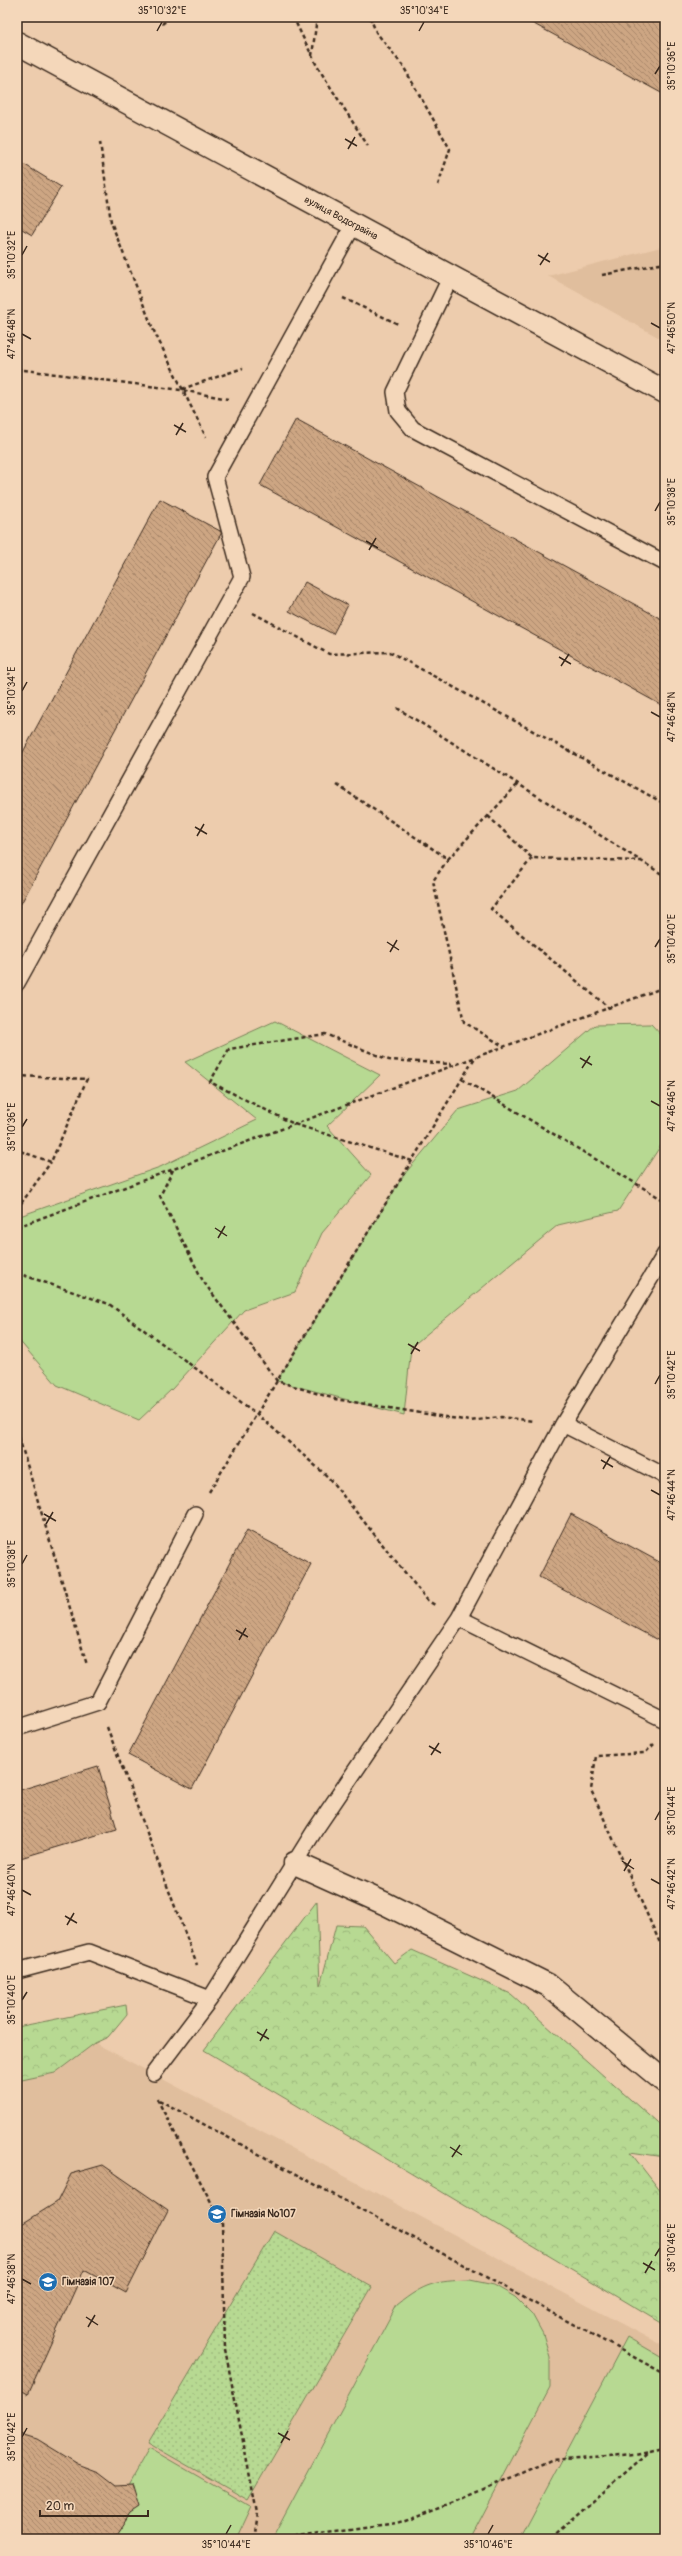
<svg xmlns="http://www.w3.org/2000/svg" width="682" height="2556" viewBox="0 0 682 2556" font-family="Pangolin,sans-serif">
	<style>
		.built { fill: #e0be9d }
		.green { fill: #b7d992; stroke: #798258 }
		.forest { fill: url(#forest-crowns); stroke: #798258 }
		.park { fill: url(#park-dots); stroke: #798258 }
		.building { fill: url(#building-back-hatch); stroke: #3b2a1e }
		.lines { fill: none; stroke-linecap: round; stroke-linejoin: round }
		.service-casing { stroke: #3b2a1e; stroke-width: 18 }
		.minor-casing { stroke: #3b2a1e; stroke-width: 25 }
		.tertiary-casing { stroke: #3b2a1e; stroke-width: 25 }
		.path { stroke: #3b2a1e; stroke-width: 2.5; stroke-dasharray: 4 3; stroke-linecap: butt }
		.service { stroke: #f4d7ba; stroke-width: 15 }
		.minor { stroke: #f4d7ba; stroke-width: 22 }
		.tertiary { stroke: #f4d7ba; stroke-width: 22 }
		.ticks { fill: none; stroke: #3b2a1e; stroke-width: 1.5 }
		.labels { text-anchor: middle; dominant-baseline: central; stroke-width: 3; stroke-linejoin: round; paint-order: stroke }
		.street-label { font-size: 10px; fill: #3b2a1e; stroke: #f4d7ba }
		.poi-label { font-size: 10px; font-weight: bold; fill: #3b2a1e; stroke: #f4d7ba; text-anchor: start }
		.neatline { fill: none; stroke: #3b2a1e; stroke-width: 1.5 }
		.ticks-label { font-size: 10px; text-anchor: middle; fill: #3b2a1e }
	</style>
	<defs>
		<pattern id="forest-crowns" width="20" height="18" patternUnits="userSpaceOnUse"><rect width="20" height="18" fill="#b7d992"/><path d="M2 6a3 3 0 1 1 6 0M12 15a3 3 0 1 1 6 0" fill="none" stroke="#9eba7d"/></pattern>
		<pattern id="park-dots" width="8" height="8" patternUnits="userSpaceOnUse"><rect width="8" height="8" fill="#b7d992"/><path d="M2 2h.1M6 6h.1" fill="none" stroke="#9eba7d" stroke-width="1.8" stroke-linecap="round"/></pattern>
		<pattern id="building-back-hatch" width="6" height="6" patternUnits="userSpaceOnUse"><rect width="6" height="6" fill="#cda683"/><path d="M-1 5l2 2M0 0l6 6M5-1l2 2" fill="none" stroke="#a8876b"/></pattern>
	</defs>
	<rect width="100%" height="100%" fill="#edccad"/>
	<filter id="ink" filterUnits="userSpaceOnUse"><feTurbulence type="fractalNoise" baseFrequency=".025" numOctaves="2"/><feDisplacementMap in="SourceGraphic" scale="8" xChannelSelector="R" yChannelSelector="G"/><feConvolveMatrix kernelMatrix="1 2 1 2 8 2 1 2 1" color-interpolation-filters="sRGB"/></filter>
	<g filter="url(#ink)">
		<path class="built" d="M665,246V341L548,276Z
			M95,2043L665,2347V2539H17V2081L55,2073Z"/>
		<path class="green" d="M275,1021L380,1075L327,1126L371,1175L322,1233L295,1292L244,1310L172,1389L139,1420L57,1385L17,1338V1217L160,1167L257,1120L185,1062Z
			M651,1024L665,1039V1139L618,1211L558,1225L411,1347L404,1415L277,1381L403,1176L458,1110L518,1091L595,1025Z
			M470,2280L494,2285L515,2297L532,2314L543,2334L550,2357V2387L470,2539H272L397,2305C425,2283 435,2281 470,2280Z
			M627,2337L665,2359V2539H520Z
			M149,2448L251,2507L236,2539H97Z"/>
		<path class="forest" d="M317,1901L320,1986L336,1925L363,1926L394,1963L412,1950L511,1994L665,2130V2157L630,2152L665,2197V2325L204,2050Z
			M126,2005L127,2014L108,2037L95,2043L55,2073L17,2081V2027Z"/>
		<path class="park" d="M274,2231L372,2287L248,2500L148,2443Z"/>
		<path class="building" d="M521,17H665V95Z
			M17,160L61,187L32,235L17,226Z
			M296,419L665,621V707L260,485Z
			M160,499L222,532L17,911V763Z
			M305,582L348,605L333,634L289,611Z
			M571,1514L665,1565V1644L539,1577Z
			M247,1530L311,1564L192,1789L128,1755Z
			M98,1766L117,1829L17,1859V1791Z
			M103,2165L168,2210L126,2293L84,2270L28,2394L17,2388V2227L57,2202L71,2174Z
			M17,2433L37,2439L78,2464L99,2472L116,2485L132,2484L139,2507L130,2513L113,2539H17Z"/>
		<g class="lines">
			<g class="service-casing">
				<path id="service" d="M451,276L395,392L398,411L413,429L665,563
					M17,983L242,577L215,477L354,224
					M563,1424L665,1476
					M459,1618L665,1720
					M17,1728L98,1702L195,1514
					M17,1971L89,1952L210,1999
					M154,2073L210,1999L315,1830L459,1618L563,1424L665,1254"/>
			</g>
			<g class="minor-casing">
				<path id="minor" d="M295,1863L386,1904L548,1985L665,2082"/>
			</g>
			<g class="tertiary-casing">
				<path id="tertiary" d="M17,43L665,392"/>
			</g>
			<path class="path" d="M293,17L317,66L368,146
				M370,17L376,32L403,66L450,149L438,185
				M162,24L171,17
				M312,56L317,17
				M100,142L111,222L153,329L206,437
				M602,275L665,263
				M343,298L398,324
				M17,369L181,390L228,399
				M182,389L243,368
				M253,613L329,654L390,652L665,804
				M397,708L665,876
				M337,785L448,859L518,784
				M488,816L532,858L641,861
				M532,858L491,909L609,1008
				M448,859L433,881L464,1022L503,1046
				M17,1076L87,1079L51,1162L17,1150
				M462,1079L665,1201
				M412,1161L294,1124L210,1082L229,1049L325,1034L389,1060L452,1064
				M173,1170L160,1196L203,1281L277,1381L335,1399L470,1421L501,1417L534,1421
				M17,1209L51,1162
				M17,1227L665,987
				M17,1273L109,1304L257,1414L328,1477L428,1601L435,1605
				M17,1431L87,1665
				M209,1492L476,1056
				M107,1727L197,1965
				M654,1744L645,1753L596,1756L591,1790L665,1954
				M157,2099L222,2223L225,2349L257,2513L253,2539
				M159,2100L665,2374
				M273,2539L397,2523L455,2502L551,2460L636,2454L665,2448
				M550,2539L650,2451"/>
			<use href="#service" class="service"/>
			<use href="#minor" class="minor"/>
			<use href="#tertiary" class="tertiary"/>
		</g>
	</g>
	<path class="ticks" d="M157,31L162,22M419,31L424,22M655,74L660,66M345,139L357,146M348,149L355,137M22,255L27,246M538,255L550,262M540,265L548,253M651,323L660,328M22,334L31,339M174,425L186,432M176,435L183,423M655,511L660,502M366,541L378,548M369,550L376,538M559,657L571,664M561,666L569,654M22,691L27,682M651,712L660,717M195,827L207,834M197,836L204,824M387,942L399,950M655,947L660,939M390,952L397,940M580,1058L592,1065M582,1068L590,1056M651,1101L660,1106M22,1127L27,1119M215,1228L227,1236M218,1238L225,1226M408,1344L420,1351M411,1354L418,1342M655,1384L660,1375M601,1460L613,1467M603,1469L610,1457M651,1490L660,1495M44,1514L56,1521M46,1524L53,1512M22,1564L27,1555M236,1630L248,1637M239,1640L246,1628M429,1746L441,1753M431,1755L439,1743M655,1820L660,1811M622,1861L634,1869M624,1871L631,1859M651,1879L660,1884M22,1890L31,1895M65,1916L77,1923M67,1925L74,1913M22,2000L27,1992M257,2032L269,2039M260,2041L267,2029M450,2147L462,2155M452,2157L460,2145M655,2256L660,2248M643,2263L655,2270M645,2273L652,2261M22,2279L31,2284M86,2317L98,2325M88,2327L95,2315M278,2433L290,2440M22,2437L27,2428M281,2443L288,2431M226,2534L231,2525M488,2534L493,2525"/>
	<defs>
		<g id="school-disc" transform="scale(1)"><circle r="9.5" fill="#1f6fb2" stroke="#f4d7ba"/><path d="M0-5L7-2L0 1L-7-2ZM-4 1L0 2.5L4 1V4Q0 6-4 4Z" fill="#fff"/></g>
	</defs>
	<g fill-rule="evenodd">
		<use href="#school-disc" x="217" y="2214"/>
		<use href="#school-disc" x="48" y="2282"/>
	</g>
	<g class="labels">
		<g class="street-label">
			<text transform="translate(341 218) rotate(28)">вулиця Водограйна</text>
		</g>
		<g class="poi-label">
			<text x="231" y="2214">Гімназія №107</text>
			<text x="62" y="2282">Гімназія 107</text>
		</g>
	</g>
	<rect width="682" height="2556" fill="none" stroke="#f4d7ba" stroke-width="44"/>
	<path d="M40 2510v6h108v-6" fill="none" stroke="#3b2a1e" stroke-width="2"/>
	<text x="46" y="2510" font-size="12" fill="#3b2a1e" stroke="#f4d7ba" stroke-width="3" paint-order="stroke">20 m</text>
	<rect x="22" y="22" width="638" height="2512" class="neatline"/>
	<g class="ticks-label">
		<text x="162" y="14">35°10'32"E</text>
		<text x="424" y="14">35°10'34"E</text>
		<text transform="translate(671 66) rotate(-90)" y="4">35°10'36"E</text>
		<text transform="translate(11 255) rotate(-90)" y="4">35°10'32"E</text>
		<text transform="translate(671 328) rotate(-90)" y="4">47°46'50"N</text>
		<text transform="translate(11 334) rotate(-90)" y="4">47°46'48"N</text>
		<text transform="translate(671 502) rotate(-90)" y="4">35°10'38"E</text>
		<text transform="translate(11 691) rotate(-90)" y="4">35°10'34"E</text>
		<text transform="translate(671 717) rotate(-90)" y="4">47°46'48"N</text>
		<text transform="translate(671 939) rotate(-90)" y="4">35°10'40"E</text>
		<text transform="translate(671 1106) rotate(-90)" y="4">47°46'46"N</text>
		<text transform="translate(11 1127) rotate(-90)" y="4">35°10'36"E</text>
		<text transform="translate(671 1375) rotate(-90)" y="4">35°10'42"E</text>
		<text transform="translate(671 1495) rotate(-90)" y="4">47°46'44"N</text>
		<text transform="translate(11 1564) rotate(-90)" y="4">35°10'38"E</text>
		<text transform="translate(671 1811) rotate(-90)" y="4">35°10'44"E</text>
		<text transform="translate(671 1884) rotate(-90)" y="4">47°46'42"N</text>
		<text transform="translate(11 1890) rotate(-90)" y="4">47°46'40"N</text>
		<text transform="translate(11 2000) rotate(-90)" y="4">35°10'40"E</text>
		<text transform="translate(671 2248) rotate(-90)" y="4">35°10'46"E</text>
		<text transform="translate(11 2279) rotate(-90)" y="4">47°46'38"N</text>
		<text transform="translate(11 2437) rotate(-90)" y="4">35°10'42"E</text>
		<text x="226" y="2548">35°10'44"E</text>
		<text x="488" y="2548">35°10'46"E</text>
	</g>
</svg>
